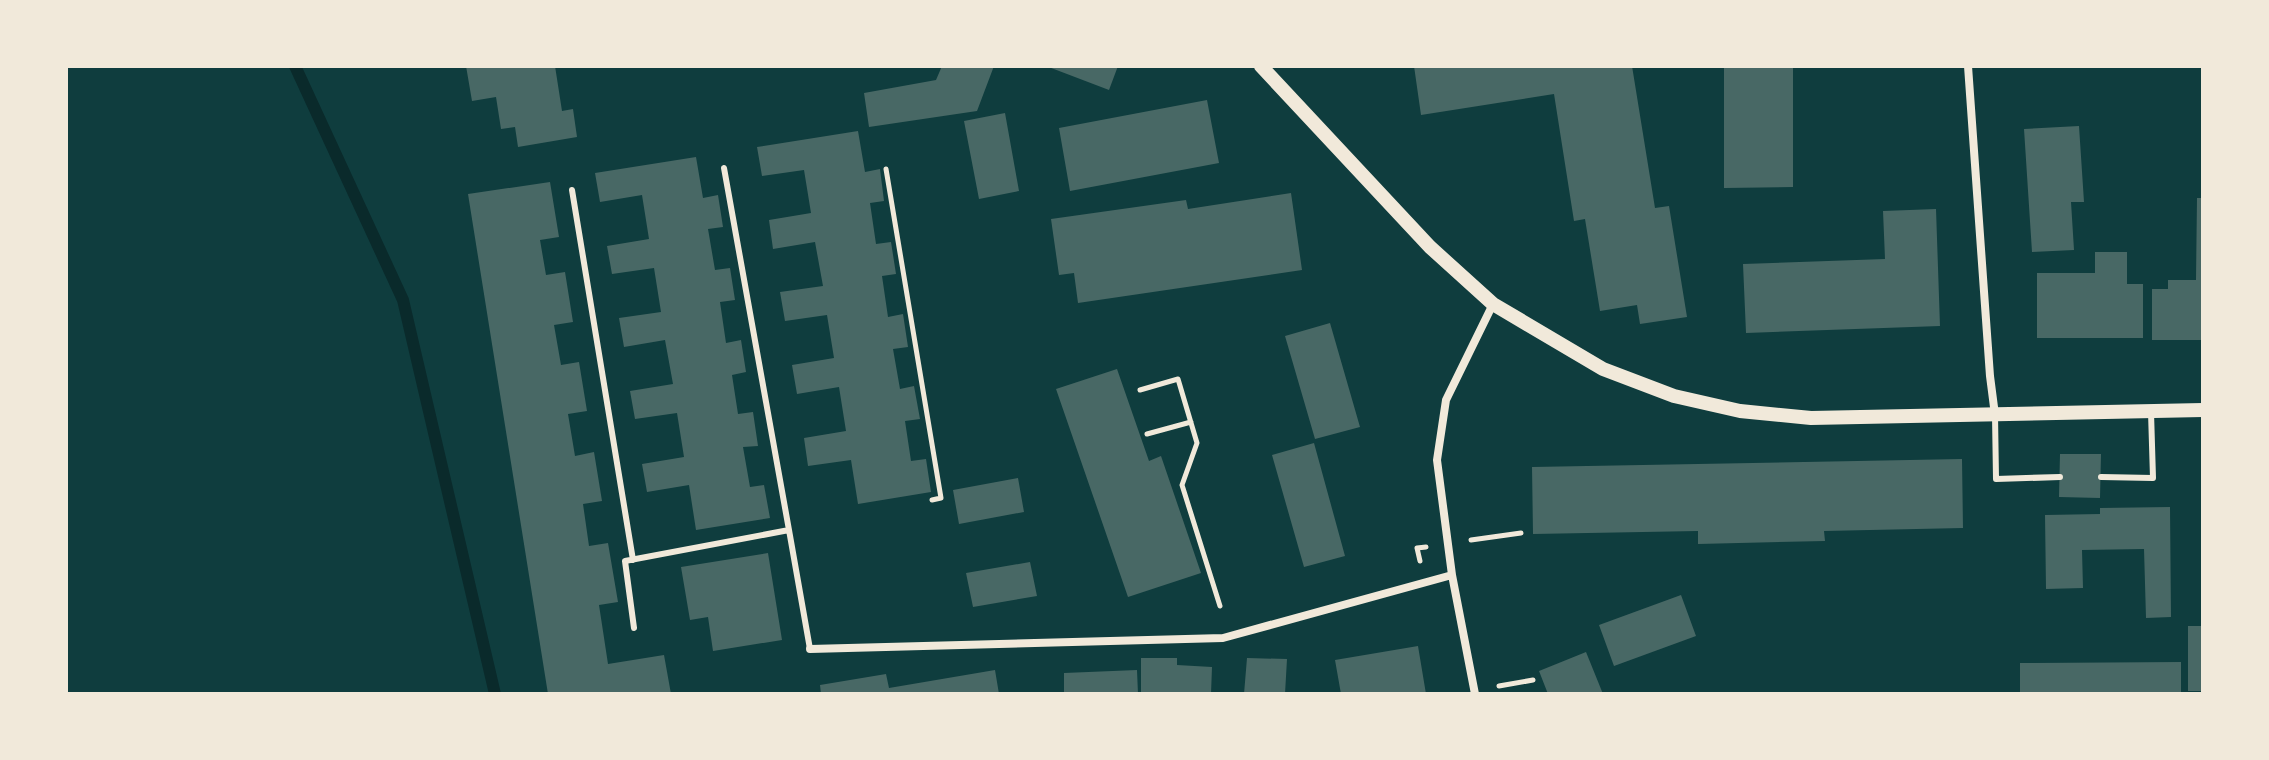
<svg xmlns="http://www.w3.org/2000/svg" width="2269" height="760" viewBox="0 0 2269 760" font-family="Helvetica,sans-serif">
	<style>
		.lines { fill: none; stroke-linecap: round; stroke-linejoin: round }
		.stream { stroke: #0a2a2b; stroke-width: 12 }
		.building { fill: #486865 }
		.path { stroke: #f1e9da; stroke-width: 5 }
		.service { stroke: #f1e9da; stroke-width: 6 }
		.minor { stroke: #f1e9da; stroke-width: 8 }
		.tertiary { stroke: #f1e9da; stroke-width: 14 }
	</style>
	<rect width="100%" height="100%" fill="#0f3d3e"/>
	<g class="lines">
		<path class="stream" d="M295,66L403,300L495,694"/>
	</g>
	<path class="building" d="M466,66H555L562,111L573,109L577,137L518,147L515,127L501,129L496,97L472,101Z
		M942,66H994L977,111L869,127L864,93L936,80Z
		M1046,66H1118L1109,90Z
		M1414,66H1632L1655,208L1669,206L1687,317L1640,324L1637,305L1600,311L1585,219L1574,221L1554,94L1421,115Z
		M1724,66H1793V187L1724,188Z
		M1207,100L1219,163L1070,191L1059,128Z
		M1005,113L1019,191L979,199L964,121Z
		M2079,126L2084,202H2071L2074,250L2032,252L2024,129Z
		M858,131L865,172L880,169L884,201L870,203L876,244L891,242L896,274L882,276L888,317L903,314L908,347L893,349L900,389L914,386L920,419L905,421L911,461L926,459L931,492L858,504L851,460L808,466L804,438L846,431L839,387L797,394L792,365L834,358L827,315L785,321L780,292L823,286L815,242L773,249L769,220L811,213L804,170L762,176L757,147Z
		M696,157L703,198L718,195L723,227L708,229L715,270L730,268L735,300L720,302L726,343L741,340L746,372L732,375L738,414L753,412L758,446L743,447L750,487L764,485L770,518L696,530L689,485L647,492L642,464L684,457L677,413L635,419L630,391L673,384L665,340L624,347L619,318L661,312L654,268L612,274L607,246L649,239L642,195L600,202L595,173Z
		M550,182L559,237L540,240L546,275L565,272L573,322L554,325L561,365L579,362L587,411L568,414L575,456L594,452L602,501L583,504L589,546L608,543L618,602L599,605L608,664L664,655L671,694H548L468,194Z
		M1291,193L1302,270L1078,303L1074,273L1059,275L1051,219L1186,200L1188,209Z
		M2197,198H2203V340H2152V289H2168V280H2196Z
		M1936,209L1940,326L1746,333L1743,264L1885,259L1883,211Z
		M2095,252H2127V284H2143V338H2037V273H2095Z
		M1330,323L1360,427L1315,439L1285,336Z
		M1117,369L1149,461L1161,456L1201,573L1128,597L1056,389Z
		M1314,443L1345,556L1304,567L1272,455Z
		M2060,454H2101L2100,498L2059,497Z
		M1962,459L1963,528L1824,531L1825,541L1698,544V531L1533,534L1532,467Z
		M1018,478L1024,512L959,524L953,490Z
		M2170,507L2171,617L2146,618L2144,549L2082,550L2083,588L2046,589L2045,515L2100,514V508Z
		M768,553L782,640L713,651L708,617L690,620L681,567Z
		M1030,562L1037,596L973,607L966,573Z
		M1681,595L1696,636L1614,666L1599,625Z
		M2188,626H2203V691H2188Z
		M1418,646L1426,694H1341L1335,660Z
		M1586,652L1603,694H1548L1539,671Z
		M1141,658H1177V665L1212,667L1211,694H1141Z
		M1247,658L1287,659L1285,694H1244Z
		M2181,662V693H2020V663Z
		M995,670L999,694H821L820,685L886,674L889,688Z
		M1137,670L1138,694H1064V673Z"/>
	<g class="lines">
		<path class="path" d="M886,169L941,498L932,500
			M1140,390L1178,379L1197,443L1182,485L1220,606
			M1147,434L1191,422
			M1471,540L1521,533
			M1420,561L1417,548L1426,547
			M1499,686L1533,680"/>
		<path class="service" d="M724,168L789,530
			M572,190L633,560
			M1995,415L1996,479L2060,477
			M2101,477L2153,478L2151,412
			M634,628L625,561L789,530L810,649"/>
		<path class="minor" d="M1968,66L1990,376L1995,415
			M810,649L1223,638L1452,575
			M1475,694L1452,575L1437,460L1446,400L1493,304"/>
		<path class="tertiary" d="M1261,66L1430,247L1493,304L1603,369L1674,396L1740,411L1811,418L2203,410"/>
	</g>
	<rect width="2269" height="760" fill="none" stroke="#f1e9da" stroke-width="136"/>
</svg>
